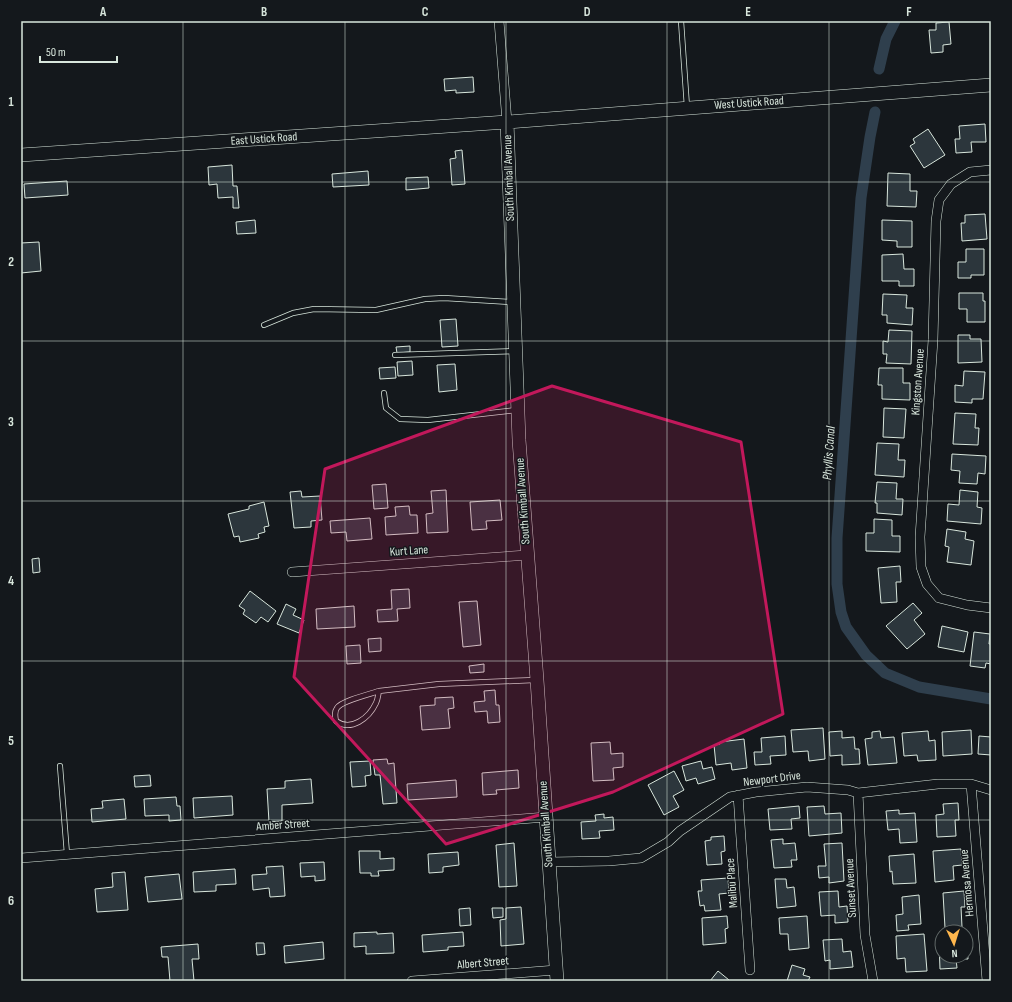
<svg xmlns="http://www.w3.org/2000/svg" width="1012" height="1002" viewBox="0 0 1012 1002" font-family="'Sofia Sans Condensed',sans-serif">
	<style>
		.lines { fill: none; stroke-linecap: round; stroke-linejoin: round }
		.canal { stroke: #2f3f4d; stroke-width: 11 }
		.building { fill: #2c363c; stroke: #d8e6dc }
		.lane-casing { stroke: #d8e6dc; stroke-width: 6 }
		.street-casing { stroke: #d8e6dc; stroke-width: 10 }
		.secondary-casing { stroke: #d8e6dc; stroke-width: 14 }
		.lane { stroke: #14181c; stroke-width: 4.5 }
		.street { stroke: #14181c; stroke-width: 9 }
		.secondary { stroke: #14181c; stroke-width: 13 }
		.marked { fill: #c2185b; fill-opacity: 0.2; stroke: #c2185b; stroke-width: 3; stroke-linejoin: round }
		.grid { fill: none; stroke: #d8e6dc; stroke-width: 1; stroke-opacity: 0.55 }
		.labels { text-anchor: middle; dominant-baseline: central; stroke-width: 3; stroke-linejoin: round; paint-order: stroke }
		.street-label { font-size: 12px; fill: #d8e6dc; stroke: #14181c }
		.water-label { font-size: 13px; font-style: italic; fill: #d8e6dc; stroke: #14181c }
		.neatline { fill: none; stroke: #d8e6dc; stroke-width: 1.5 }
		.grid-label { font-size: 13px; text-anchor: middle; font-weight: bold; fill: #d8e6dc }
	</style>
	<rect width="100%" height="100%" fill="#14181c"/>
	<g class="lines">
		<path class="canal" d="M879,69L886,39L895,21
			M875,112L870,137L861,198L837,538V584L841,612L846,627L866,655L885,673L919,687L991,699"/>
	</g>
	<path class="building" d="M949,22L951,44L943,45V52L931,53L929,30H936V23Z
		M473,77L474,92L456,93V90L445,91L444,79Z
		M985,124L986,142H971L972,152L956,153L955,139H960L959,126Z
		M928,129L945,155L924,168L910,146L915,143L913,139Z
		M462,150L465,184L452,185L450,159L456,158L455,151Z
		M232,165L233,186H237L239,208H233V197L218,198L217,184L209,185L208,167Z
		M368,171L369,185L333,187L332,174Z
		M888,173L910,174V191H917L916,207L887,206Z
		M428,177L429,188L406,190V178Z
		M67,181L68,195L25,198L24,184Z
		M985,214L987,239L962,241L961,223H965V215Z
		M255,220L256,233L237,234L236,222Z
		M882,220L912,221V247H897V241L882,240Z
		M39,242L41,271L21,273V243Z
		M966,249H984V275H971V278H958V262H966Z
		M903,254L904,269H914V286H899V281H882V255Z
		M959,293H983V301H985V322H967V309H959Z
		M883,294L907,295L906,308H913L912,325L887,323V315H882Z
		M456,319L458,346L442,347L440,320Z
		M889,330L912,331L911,364L886,363L887,354H883V341L888,342Z
		M958,335H970V339H981L982,362L958,363Z
		M410,346V352L397,353L396,347Z
		M412,361L413,375L398,376L397,362Z
		M455,364L457,390L439,392L437,365Z
		M395,367L396,378L380,379L379,368Z
		M879,368H903V383H910V400L882,399V385H878Z
		M964,371L985,372L983,399H972V403L955,402V385L963,386Z
		M884,408L906,409L904,438L883,437Z
		M955,413L976,414L975,428H979L978,445L953,444Z
		M877,443L899,444L898,460H905L904,477L875,475Z
		M952,454L986,456L985,474L978,473L977,484L959,483L960,471L951,470Z
		M877,482L897,483L896,499H903L902,515L877,513V503H875Z
		M386,484L388,508L374,509L372,485Z
		M446,490L448,532L427,533L426,514L433,513L431,491Z
		M960,490L978,492L977,507L982,508L981,524L947,521L948,504L959,505Z
		M301,491L302,497L320,496L322,520L311,521V527L294,528L290,492Z
		M500,500L502,520L486,521L487,529L472,530L470,502Z
		M264,502L269,526L264,527L265,532L258,534L259,538L240,542L239,536L234,537L228,514L249,509V506Z
		M409,506L410,515H417L418,533L386,535L385,517L396,516L395,507Z
		M370,518L372,539L347,541L346,532L331,533L330,521Z
		M874,519L892,520V536H900V552L866,551V533H874Z
		M947,529L966,532L965,539L974,541L971,565L947,562L949,547L945,546Z
		M39,558L40,572L33,573L32,559Z
		M900,566L901,582H896L897,602L881,603L878,568Z
		M409,589L410,608L397,609L398,621L378,622L377,610L392,609L391,590Z
		M250,591L276,611L268,622L261,617L256,623L243,614L245,610L239,606Z
		M477,601L481,645L463,647L459,602Z
		M913,603L922,613L914,620L925,634L907,649L886,626Z
		M286,604L296,609L293,615L304,620L299,633L277,624Z
		M354,606L355,627L317,629L316,609Z
		M942,626L968,632L964,652L938,647Z
		M974,632L990,634L989,644H991V664L986,663L985,668L970,666Z
		M381,638V651L369,652L368,639Z
		M360,645L361,663L347,664L346,646Z
		M484,664V672L470,673L469,666Z
		M495,690L496,705H499L500,722L488,723L487,711L475,712L474,702L485,701L484,691Z
		M453,697L454,708L448,709L450,728L422,730L420,706L435,705V698Z
		M823,728L825,759L809,761L808,751L793,752L791,730Z
		M971,730L972,754L943,756L942,732Z
		M842,731V738L854,737L855,749H859L860,764L842,765V755L830,756L829,732Z
		M880,731L881,738L894,737L897,763L868,765L865,739L872,738V732Z
		M928,731L929,741L935,740L936,760L918,761L917,755L904,756L902,733Z
		M785,736L786,755L770,756L771,764L755,765L754,752H762L761,738Z
		M979,736L991,737V755L978,754Z
		M744,739L747,768L732,770L731,763L716,765L714,745L720,744V742Z
		M610,742L611,754L623,753V767L613,768L614,780L593,781L591,743Z
		M387,759L388,764L394,763L397,803L383,804L380,775H375L373,760Z
		M370,761L371,775L365,776L366,786L352,787L350,762Z
		M701,761L703,769L712,767L715,779L698,784L696,778L686,781L682,766Z
		M518,770L519,788L496,790L497,794L483,795L482,773Z
		M674,771L684,790L673,796L679,807L664,815L648,785Z
		M150,775L151,786L135,787L134,776Z
		M311,779L313,803L282,805V821L269,822L267,789L285,788V781Z
		M456,780L457,797L408,800L407,784Z
		M232,796L233,815L194,818L193,798Z
		M176,797L177,806H180L181,820L169,821V815L145,816L144,799Z
		M124,799L126,819L92,822L91,809L103,808L102,801Z
		M958,803L959,820H955L956,836L937,837L936,815L944,814L943,804Z
		M799,806L800,818L791,819L792,829L770,830L768,809Z
		M824,806L825,814L841,813L842,833L809,836L807,807Z
		M899,810V814L915,813L917,842L900,843L899,829L888,830L886,811Z
		M604,814V818L613,817L614,830L599,831L600,838L582,839L581,822L596,821L595,815Z
		M724,836L725,851L721,852L722,864L707,865L705,841L711,840V837Z
		M783,839V844L795,843L797,860H791L792,867L774,868L771,840Z
		M514,843L517,886L499,887L496,845Z
		M842,843L844,881L829,883V877L819,878L818,866H826L824,844Z
		M961,849L962,865L953,866L954,880L935,882L933,851Z
		M359,851H380V859L394,858V870L378,871L379,876H371V873H360Z
		M458,852L459,865L443,867V872L429,873L428,854Z
		M914,854L916,883L893,884L892,871L890,872L889,856Z
		M324,862L325,880L315,881V876L301,877L300,863Z
		M283,866L285,896L270,897L269,888L253,890L252,875L267,874L266,867Z
		M235,869L236,884L216,885V891L194,892L193,872Z
		M125,872L128,910L97,912L95,889L113,887L112,873Z
		M179,874L182,899L148,902L145,877Z
		M728,878L729,893L719,894L721,910L705,911L704,905L700,906L698,891H702L701,880Z
		M775,879H786L787,888L794,887L796,906L777,908Z
		M838,891L839,907L847,906L848,922L835,923V915L821,916L819,892Z
		M964,891L965,907H961L962,927L945,928L943,893Z
		M919,895L921,924L908,925L909,930L897,931L896,915L903,914L902,897Z
		M521,907L524,944L501,946L500,920L506,919V908Z
		M470,908L471,925L460,926L459,909Z
		M492,908H503V917L493,918Z
		M727,916L728,928L725,929L726,943L703,945L702,918Z
		M807,916L809,948L789,950L788,934H780L779,918Z
		M377,932V934L393,933L394,953L366,954V946L354,947V933Z
		M463,932L464,946L448,947V950L423,952L422,935Z
		M924,934L927,971L906,972L905,958L897,959L896,936Z
		M842,939L843,952L851,951L853,967L830,969V960L825,961L823,940Z
		M966,941H967L968,959H956L957,968L940,969L939,943L942,942V956H966Z
		M323,942L324,959L285,963L284,946Z
		M256,943H264L265,954L257,955Z
		M198,944L199,959H192L194,981H170L168,957H162L161,947Z
		M792,965L805,969L803,975L810,977L808,981H787Z
		M718,971L729,980L728,981H710Z"/>
	<g class="lines">
		<g class="lane-casing">
			<path id="lane" d="M681,21L687,107
				M264,325L293,313L314,309L376,310L425,299L444,298L512,302
				M395,355L514,351
				M384,393L386,408L400,419L428,420L516,410
				M379,691L439,684L535,680
				M379,691C378,695 378,699 376,703C369,718 351,732 336,721C335,716 334,712 337,708C341,701 370,694 379,691Z
				M60,766L67,854"/>
		</g>
		<g class="street-casing">
			<path id="street" d="M499,21L507,122
				M991,170L970,172L951,184L939,200L936,221L933,340L920,537L921,567L927,584L939,598L967,605L991,608
				M292,572L527,555
				M971,784L987,981
				M858,793L865,935L873,981
				M738,795L750,970
				M21,858L546,817
				M549,862L609,861L641,858L668,842L680,831L730,797L756,792L807,787L848,790L858,793L938,784H971L991,790
				M412,981L556,970"/>
		</g>
		<g class="secondary-casing">
			<path id="secondary" d="M507,122L519,440L537,680L557,981
				M21,155L507,122L991,85"/>
		</g>
		<use href="#lane" class="lane"/>
		<use href="#street" class="street"/>
		<use href="#secondary" class="secondary"/>
	</g>
	<path class="marked" d="M552,386L741,442L783,714L613,792L446,844L294,677L325,469Z"/>
	<path class="grid" d="M183,21V981M345,21V981M506,21V981M667,21V981M829,21V981M21,182H991M21,341H991M21,501H991M21,661H991M21,820H991"/>
	<g class="labels">
		<g class="street-label">
			<text transform="translate(749 103) rotate(-4)">West Ustick Road</text>
			<text transform="translate(264 139) rotate(-4)">East Ustick Road</text>
			<text transform="translate(509 178) rotate(-92)">South Kimball Avenue</text>
			<text transform="translate(918 382) rotate(-86)">Kingston Avenue</text>
			<text transform="translate(523 501) rotate(-94)">South Kimball Avenue</text>
			<text transform="translate(409 551) rotate(-4)">Kurt Lane</text>
			<text transform="translate(772 779) rotate(-7)">Newport Drive</text>
			<text transform="translate(546 824) rotate(-94)">South Kimball Avenue</text>
			<text transform="translate(283 825) rotate(-4)">Amber Street</text>
			<text transform="translate(732 883) rotate(-94)">Malibu Place</text>
			<text transform="translate(967 883) rotate(-95)">Hermosa Avenue</text>
			<text transform="translate(851 888) rotate(-93)">Sunset Avenue</text>
			<text transform="translate(483 963) rotate(-5)">Albert Street</text>
		</g>
		<g class="water-label">
			<text transform="translate(829 453) rotate(-86)">Phyllis Canal</text>
		</g>
	</g>
	<rect width="1012" height="1002" fill="none" stroke="#14181c" stroke-width="44"/>
	<g transform="translate(954 944) rotate(176)"><circle r="19" fill="#14181c" stroke="#626a69"/>
	<path d="M0-3L7 15L0 10L-7 15Z" fill="#ffb74d"/>
	<text y="-6" font-size="11" font-weight="bold" text-anchor="middle" fill="#d8e6dc">N</text>
	</g>
	<path d="M40 56v6h77v-6" fill="none" stroke="#d8e6dc" stroke-width="2"/>
	<text x="46" y="56" font-size="12" fill="#d8e6dc" stroke="#14181c" stroke-width="3" paint-order="stroke">50 m</text>
	<rect x="22" y="22" width="968" height="958" class="neatline"/>
	<g class="grid-label">
		<text x="103" y="16">A</text>
		<text x="264" y="16">B</text>
		<text x="425" y="16">C</text>
		<text x="587" y="16">D</text>
		<text x="748" y="16">E</text>
		<text x="909" y="16">F</text>
		<text x="11" y="106">1</text>
		<text x="11" y="266">2</text>
		<text x="11" y="426">3</text>
		<text x="11" y="585">4</text>
		<text x="11" y="745">5</text>
		<text x="11" y="905">6</text>
	</g>
</svg>
